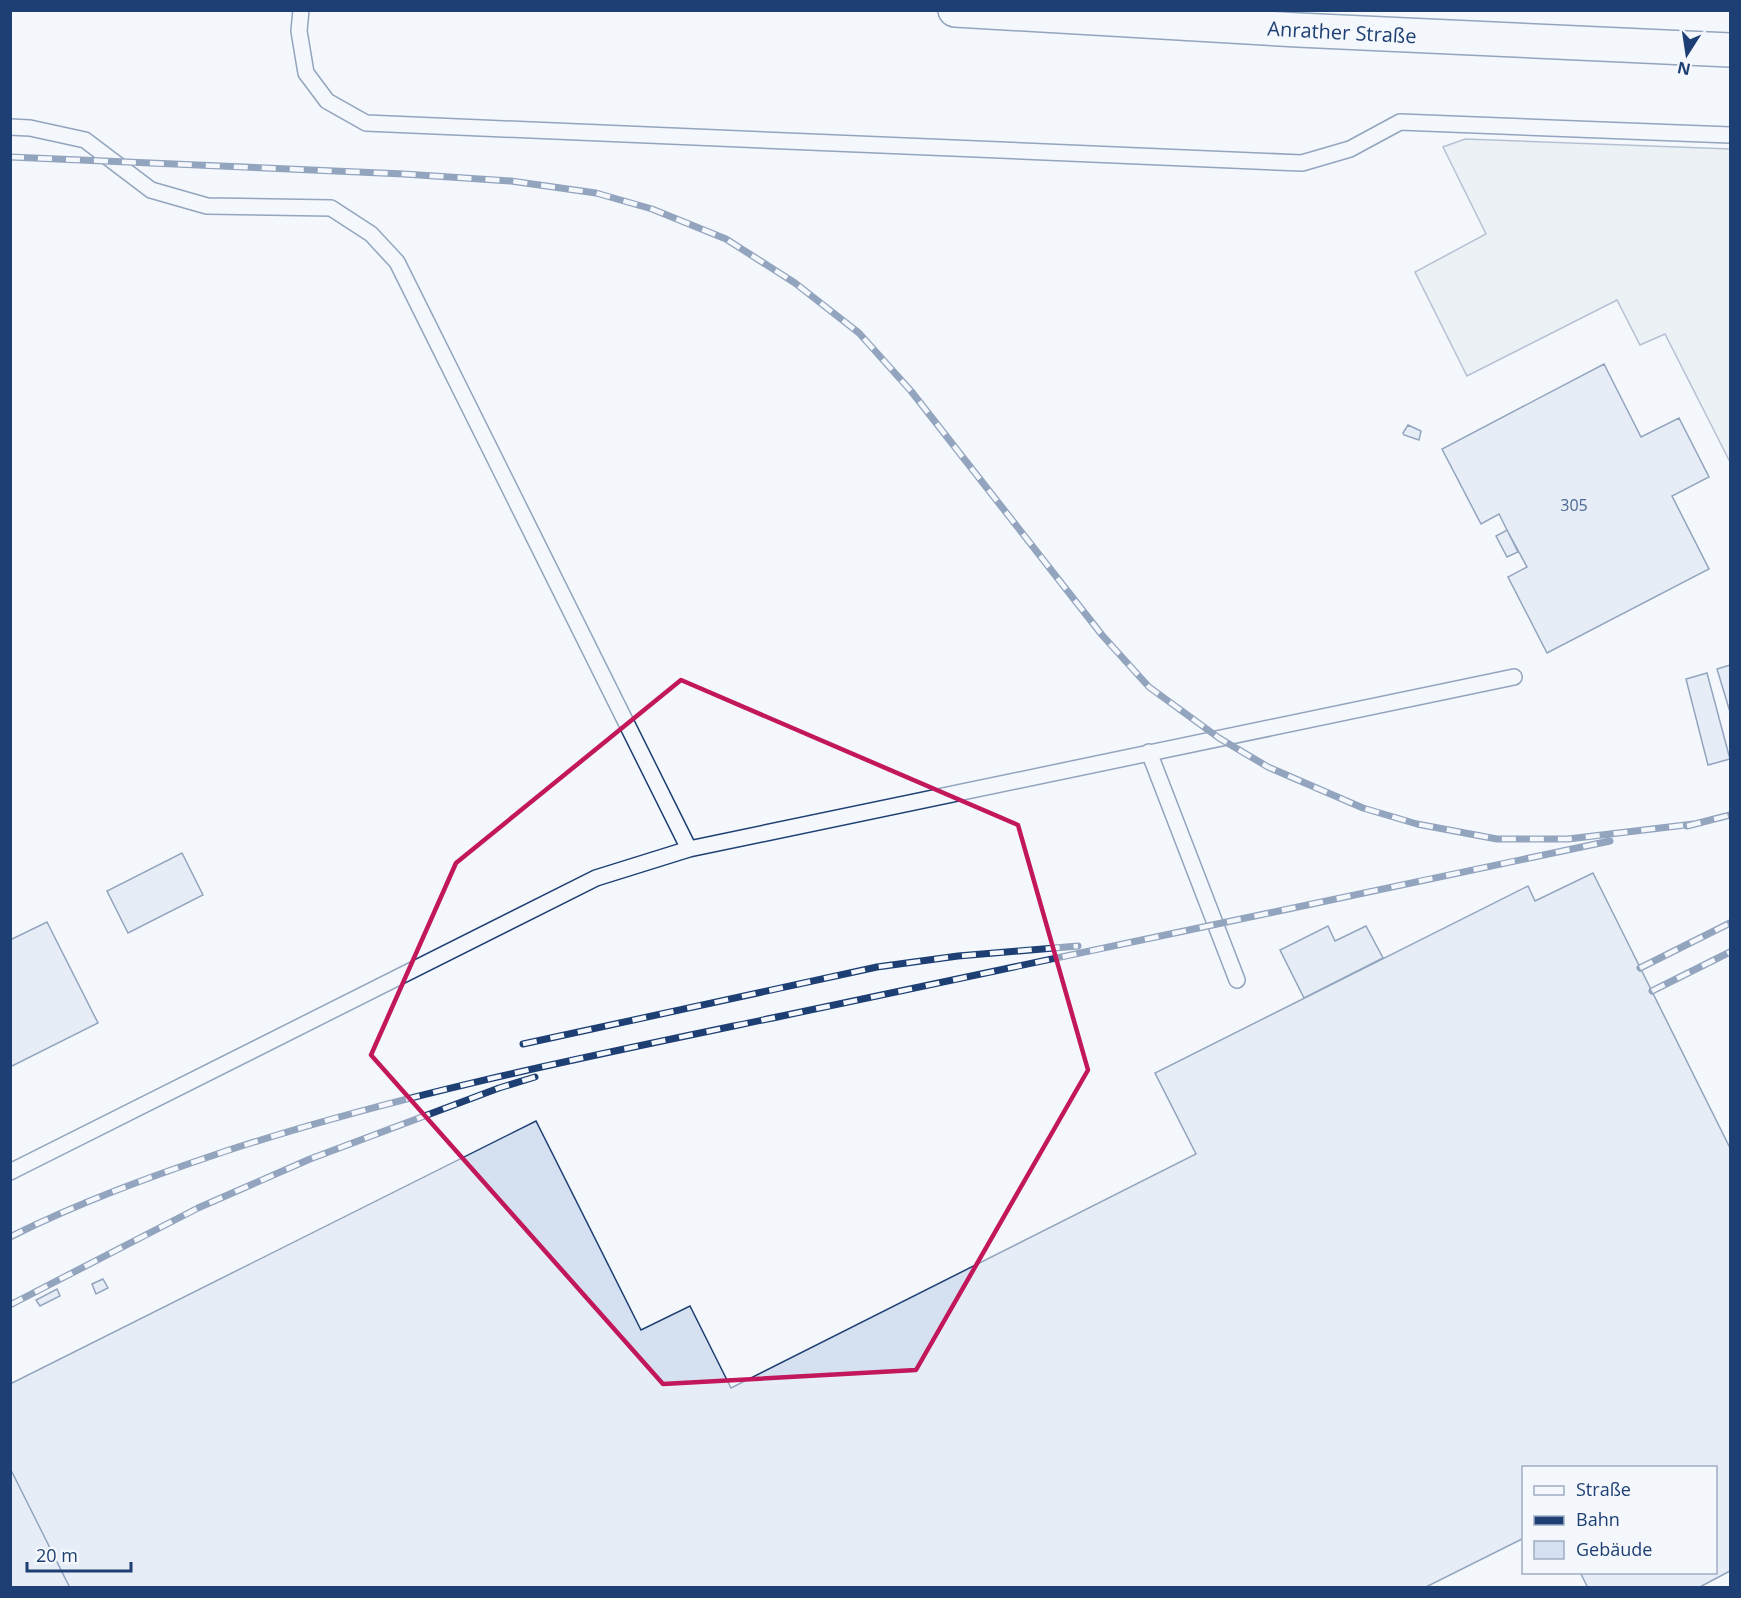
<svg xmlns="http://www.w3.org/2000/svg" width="1741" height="1598" viewBox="0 0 1741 1598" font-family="'Open Sans',sans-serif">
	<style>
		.parking { fill: #e3e8f0; stroke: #687fa3; stroke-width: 1.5 }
		.building { fill: #d5e0f0; stroke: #1d3f73; stroke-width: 1.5 }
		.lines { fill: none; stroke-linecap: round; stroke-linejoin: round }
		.service-casing { stroke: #1d3f73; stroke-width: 18 }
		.secondary-casing { stroke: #1d3f73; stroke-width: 36 }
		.service { stroke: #f4f7fb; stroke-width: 15 }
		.secondary { stroke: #f4f7fb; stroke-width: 33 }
		.rail-casing { stroke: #1d3f73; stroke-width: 7 }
		.rail { stroke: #f4f7fb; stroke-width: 4.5; stroke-dasharray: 14; stroke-linecap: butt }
		.marked { fill: none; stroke: #c2185b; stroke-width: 4.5; stroke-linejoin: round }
		.labels { text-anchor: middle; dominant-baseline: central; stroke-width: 4.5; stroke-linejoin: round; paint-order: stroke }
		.number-label { font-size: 16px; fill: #4b6792 }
		.street-label { font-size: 20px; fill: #1d3f73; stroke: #f4f7fb }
	</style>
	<rect width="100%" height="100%" fill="#f4f7fb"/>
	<path class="parking" d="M1465,139L1730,149V462L1665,334L1640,345L1617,300L1467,376L1415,272L1486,234L1443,147Z"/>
	<path class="building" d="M1604,364L1641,437L1679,418L1709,477L1672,496L1709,569L1547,653L1508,577L1527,567L1507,530L1499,514L1481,524L1442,449Z
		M1408,425L1421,431L1419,440L1404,435L1403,433Z
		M1507,530L1518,552L1507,557L1496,536Z
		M1730,665V712L1717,669Z
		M1707,673L1730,759L1708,765L1686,679Z
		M182,853L203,895L128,933L107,891Z
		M1593,873L1730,1148V1571L1698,1588H1588L1580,1572H1716V1468H1524V1538L1424,1588H70L10,1468V1384L536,1121L641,1330L690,1306L731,1388L1196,1154L1155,1073L1528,886L1535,901Z
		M47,922L98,1023L10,1067V940Z
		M1328,926L1335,941L1366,926L1383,958L1304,998L1280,950Z
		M103,1279L108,1288L96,1294L92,1284Z
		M57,1289L60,1296L40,1306L36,1300Z
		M10,1468L70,1588H10Z"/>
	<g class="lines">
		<g class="service-casing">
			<path id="service" d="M301,10L299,31L306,73L327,101L366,123L1302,163L1350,149L1400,122L1730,135
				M10,127L30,128L85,140L151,190L207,206L331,208L371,234L397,262L689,849L596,878L10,1172
				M1149,752L1237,980
				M689,849L1514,677"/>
		</g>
		<g class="secondary-casing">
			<path id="secondary" d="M955,10L1298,30L1730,50"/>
		</g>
		<use href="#service" class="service"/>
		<use href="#secondary" class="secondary"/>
		<g class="rail-casing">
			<path id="rail" d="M10,157L404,174L511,181L596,193L652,209L726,239L795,283L859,333L911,391L1102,635L1149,687L1219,738L1268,767L1363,808L1417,824L1497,839H1568L1694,824
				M1687,826L1730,815
				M1640,968L1730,923
				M1652,991L1730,952
				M523,1044L877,967L958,956L1078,946
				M10,1237C80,1202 152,1176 226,1151C407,1092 595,1055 782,1016C1058,958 1334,899 1610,841
				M10,1305L198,1208L310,1159L499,1088L535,1077"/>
		</g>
		<use href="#rail" class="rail"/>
	</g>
	<path d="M0 0H1741V1598H0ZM681,680L1018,825L1088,1070L916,1370L663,1384L371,1055L456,863Z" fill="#f4f7fb" fill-opacity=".55" fill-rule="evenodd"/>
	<path class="marked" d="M681,680L1018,825L1088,1070L916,1370L663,1384L371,1055L456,863Z"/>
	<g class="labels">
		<g class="number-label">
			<text x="1574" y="505">305</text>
		</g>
		<g class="street-label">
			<text transform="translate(1342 32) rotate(3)">Anrather Straße</text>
		</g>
	</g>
	<rect width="1741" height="1598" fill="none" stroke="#1d3f73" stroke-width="24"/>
	<rect x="1522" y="1466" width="195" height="108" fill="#f4f7fb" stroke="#9eadc5" stroke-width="1.5"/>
	<rect x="1534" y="1486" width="30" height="9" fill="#f4f7fb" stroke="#9eadc5" stroke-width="1.5"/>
	<text x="1576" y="1496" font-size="18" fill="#1d3f73">Straße</text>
	<rect x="1534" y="1516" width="30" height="9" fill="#1d3f73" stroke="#9eadc5" stroke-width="1.5"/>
	<text x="1576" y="1526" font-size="18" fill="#1d3f73">Bahn</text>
	<rect x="1534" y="1541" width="30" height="18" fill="#d5e0f0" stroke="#9eadc5" stroke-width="1.5"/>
	<text x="1576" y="1556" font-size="18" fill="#1d3f73">Gebäude</text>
	<g transform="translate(1687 54) rotate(192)" stroke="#f4f7fb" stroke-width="4.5" paint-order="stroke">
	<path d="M0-4.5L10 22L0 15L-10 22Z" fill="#1d3f73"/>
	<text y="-9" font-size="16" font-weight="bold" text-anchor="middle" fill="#1d3f73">N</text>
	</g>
	<path d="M27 1562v9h104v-9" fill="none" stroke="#1d3f73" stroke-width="3"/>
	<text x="36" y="1562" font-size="18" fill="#1d3f73" stroke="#f4f7fb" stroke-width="4.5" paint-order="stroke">20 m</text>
</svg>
